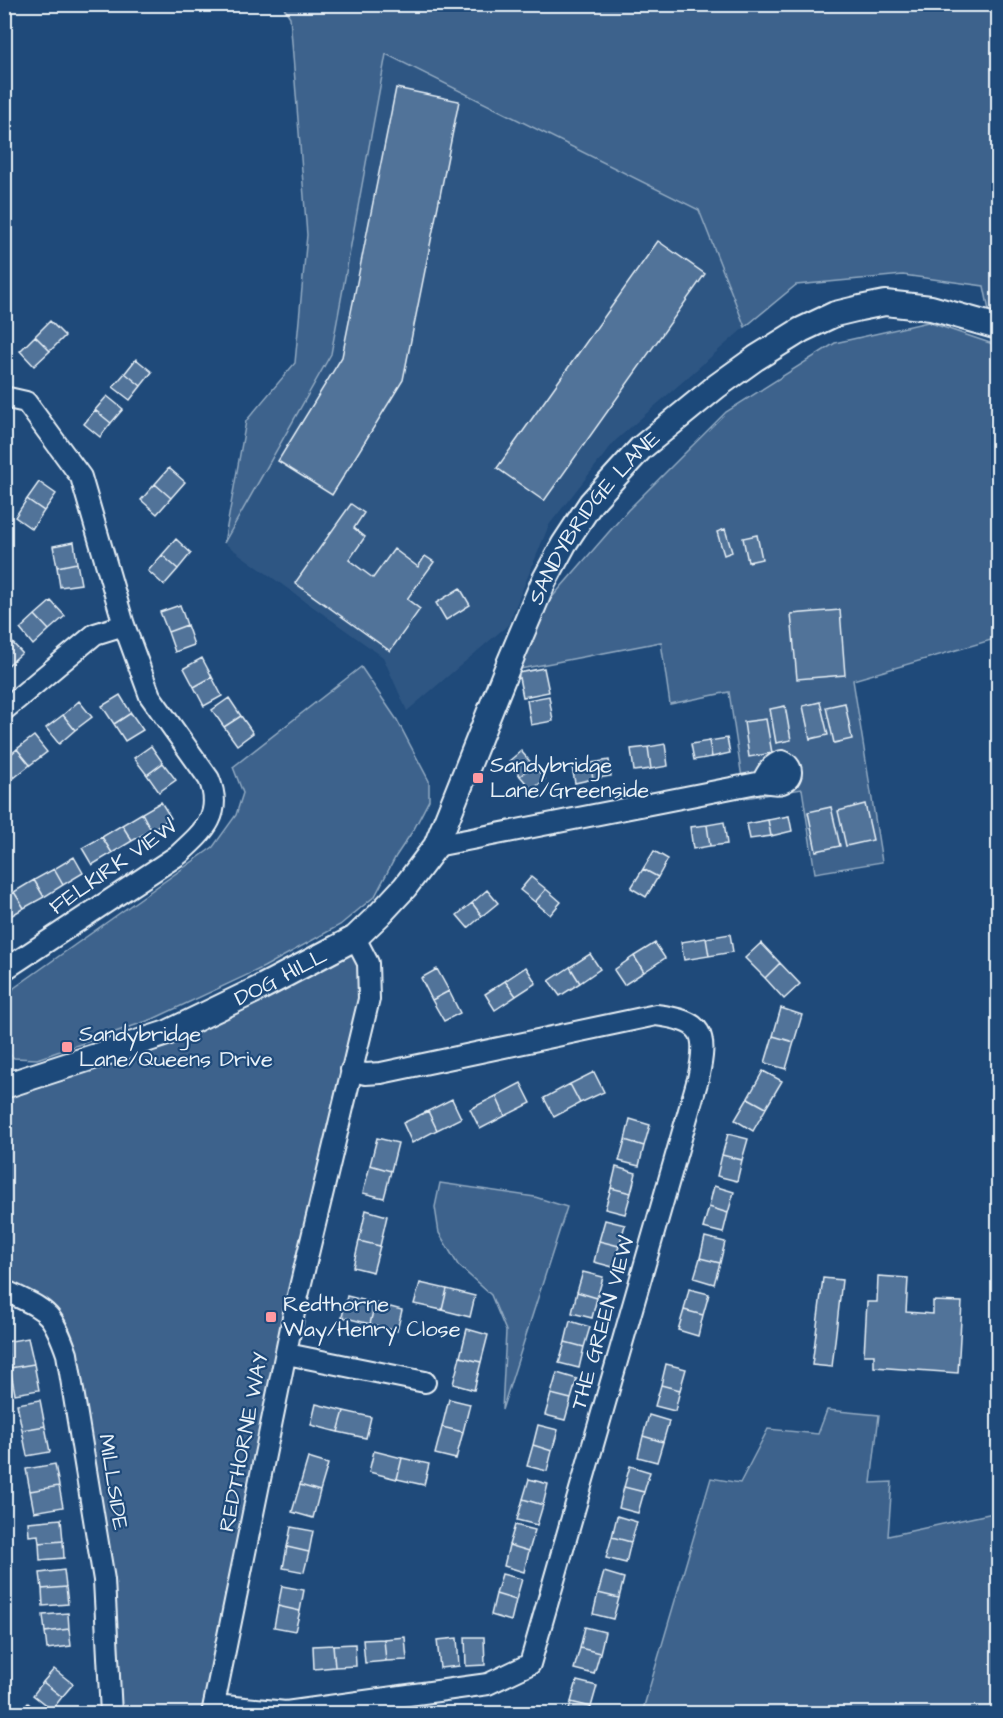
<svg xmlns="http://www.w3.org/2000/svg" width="1003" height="1718" viewBox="0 0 1003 1718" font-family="'Architects Daughter',sans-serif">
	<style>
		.built { fill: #2e5683 }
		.green { fill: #3c628c; stroke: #92aac2; stroke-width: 1.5 }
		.building { fill: #517399; stroke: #e8f1f8; stroke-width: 1.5 }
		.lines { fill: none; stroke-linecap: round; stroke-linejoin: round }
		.minor-casing { stroke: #e8f1f8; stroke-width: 24 }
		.tertiary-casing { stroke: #e8f1f8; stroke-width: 28 }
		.minor { stroke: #1f4a7a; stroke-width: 20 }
		.tertiary { stroke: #1f4a7a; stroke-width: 24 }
		.poi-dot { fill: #ff9aa2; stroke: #1f4a7a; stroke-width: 2 }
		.labels { text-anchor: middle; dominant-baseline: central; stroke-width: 4.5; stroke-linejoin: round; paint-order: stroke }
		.street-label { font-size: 22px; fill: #e8f1f8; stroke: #1f4a7a }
		.poi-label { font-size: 22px; fill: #e8f1f8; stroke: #1f4a7a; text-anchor: start }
	</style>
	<rect width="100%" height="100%" fill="#1f4a7a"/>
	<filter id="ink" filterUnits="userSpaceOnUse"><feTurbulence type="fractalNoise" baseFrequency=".0167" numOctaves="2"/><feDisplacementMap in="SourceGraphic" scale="12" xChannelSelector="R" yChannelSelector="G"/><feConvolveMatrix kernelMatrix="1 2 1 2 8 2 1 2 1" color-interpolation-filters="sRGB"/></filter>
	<g filter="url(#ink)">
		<path class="built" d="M386,53L699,210L745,327L615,441L549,525L508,625L407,711L383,657L224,543L331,354Z"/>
		<path class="green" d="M282,5H998V638L853,680L882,862L815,873L802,789L745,798L729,692L670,704L661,642L515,670L541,610L628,510L726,412L835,343L928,322L996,345L984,286L903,275L796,285L745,327L699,210L386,54L331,354L224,543L246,421L295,363L307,235L290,17Z
			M361,667L397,720L429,781V800L414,829L396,856L375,896L340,925L264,967L153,1019L37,1059L14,1058L5,1050V1004L14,988L213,847L236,815L243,793L233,767Z
			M355,938L368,963L204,1713H111V1686L57,1326L5,1288V1086L167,1033Z
			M440,1183L535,1197L567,1207L502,1410L506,1331L491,1295L458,1265L439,1233L435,1207Z
			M827,1410L879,1415L871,1483L892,1482L888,1536L998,1512V1712L989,1714L642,1713L711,1478L740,1483L768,1429L818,1434Z"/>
		<path class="building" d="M396,88L459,101L403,380L332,495L278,461L342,357Z
			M658,241L705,274L544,501L497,468Z
			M50,321L65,336L50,351L35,336Z
			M35,336L50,351L34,366L20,351Z
			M136,359L152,372L141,386L125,373Z
			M125,373L141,386L130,400L113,387Z
			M107,396L123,409L111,423L95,410Z
			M95,410L111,423L100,437L84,424Z
			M169,468L185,482L171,498L155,484Z
			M39,482L56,494L44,511L27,499Z
			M155,484L171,498L157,514L141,500Z
			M27,499L44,511L32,529L15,517Z
			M351,504L364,513L354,528L365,537L349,560L373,578L394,549L418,567L425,556L434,562L407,599L420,609L390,651L295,583Z
			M725,529L732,552L724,555L717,532Z
			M757,535L762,559L748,562L743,538Z
			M176,539L191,553L178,569L162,555Z
			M74,542L77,563L57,567L53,546Z
			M162,555L178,569L164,585L148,571Z
			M77,563L81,584L60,587L57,567Z
			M460,588L470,605L446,620L436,603Z
			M51,601L65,616L49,630L35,615Z
			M180,605L187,625L168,632L160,612Z
			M840,610L845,675L797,679L791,614Z
			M35,615L49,630L33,645L20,629Z
			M187,625L194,645L175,652L168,632Z
			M8,638L22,653L6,667L4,665V641Z
			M202,658L212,677L194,687L184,668Z
			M544,668L549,692L523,697L518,673Z
			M212,677L222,696L204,706L194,687Z
			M120,695L131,713L114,724L102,706Z
			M549,696L553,721L531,725L527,700Z
			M229,698L241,716L224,727L212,710Z
			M79,701L92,717L75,730L63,715Z
			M820,702L828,735L810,739L803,706Z
			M845,703L852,739L834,743L826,707Z
			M785,706L791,740L776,743L770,709Z
			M131,713L143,730L125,741L114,724Z
			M63,715L75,730L59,744L46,728Z
			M241,716L253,733L237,745L224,727Z
			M766,719L772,753L749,757L744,722Z
			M34,736L47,752L30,765L17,749Z
			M727,738L730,753L712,757L709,741Z
			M709,741L712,757L694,760L691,744Z
			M665,744L668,766L651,769L648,747Z
			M151,746L163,763L147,775L134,758Z
			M648,747L651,769L634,771L631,749Z
			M17,749L30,765L14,778L4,767V760Z
			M521,751L533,765L520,776L509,761Z
			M609,760L611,776L593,779L590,763Z
			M163,763L176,780L159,792L147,775Z
			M590,763L593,779L575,783L572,767Z
			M533,765L545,779L532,790L520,776Z
			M161,802L171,818L151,830L142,813Z
			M865,804L873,840L846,846L838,811Z
			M831,807L840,846L816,851L808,812Z
			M142,813L151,830L132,841L122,825Z
			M789,816L792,831L771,836L768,820Z
			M768,820L771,836L750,839L747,824Z
			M724,822L727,844L710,846L707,825Z
			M122,825L132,841L112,853L102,837Z
			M707,825L710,846L693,849L690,827Z
			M102,837L112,853L92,865L82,848Z
			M654,851L668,859L658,877L643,869Z
			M74,857L83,873L63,885L54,869Z
			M54,869L63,885L44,897L34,880Z
			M643,869L658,877L646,897L631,888Z
			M531,877L546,889L535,902L520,890Z
			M34,880L44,897L24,908L14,892Z
			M546,889L561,902L550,915L535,902Z
			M487,890L498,903L482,916L472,903Z
			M14,892L24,908L4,920V898Z
			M472,903L482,916L468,928L457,915Z
			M730,934L733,952L709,956L706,938Z
			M706,938L709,956L684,960L681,942Z
			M655,943L665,958L644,972L634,956Z
			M761,943L780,963L765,978L745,958Z
			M590,954L600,969L580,983L570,967Z
			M634,956L644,972L624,985L614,970Z
			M780,963L800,984L784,999L765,978Z
			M526,967L536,983L516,996L505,981Z
			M570,967L580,983L560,996L549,981Z
			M437,969L449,991L432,1000L421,978Z
			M505,981L516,996L495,1010L485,994Z
			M449,991L460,1013L444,1021L432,1000Z
			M781,1008L802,1015L794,1042L773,1036Z
			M773,1036L794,1042L786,1069L765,1063Z
			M763,1071L782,1081L766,1108L748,1098Z
			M594,1072L604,1092L580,1103L570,1084Z
			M521,1083L531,1103L505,1116L496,1096Z
			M570,1084L580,1103L554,1117L544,1098Z
			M496,1096L505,1116L480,1129L470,1109Z
			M748,1098L766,1108L753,1131L735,1120Z
			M452,1099L461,1118L437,1130L428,1111Z
			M428,1111L437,1130L412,1143L403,1123Z
			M630,1119L650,1125L644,1146L625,1140Z
			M728,1134L748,1139L742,1160L722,1155Z
			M377,1138L398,1143L391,1171L370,1165Z
			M625,1140L644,1146L639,1166L619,1161Z
			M722,1155L742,1160L737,1181L717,1176Z
			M370,1165L391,1171L384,1198L363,1193Z
			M616,1167L636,1173L631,1193L611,1188Z
			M714,1186L734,1192L728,1213L709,1207Z
			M611,1188L631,1193L625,1214L605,1209Z
			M709,1207L728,1213L723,1233L703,1228Z
			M366,1210L387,1216L380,1246L359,1241Z
			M605,1220L625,1225L619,1246L599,1241Z
			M705,1237L725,1242L720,1263L700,1258Z
			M359,1241L380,1246L373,1272L353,1267Z
			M599,1241L619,1246L613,1267L594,1262Z
			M700,1258L720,1263L714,1284L694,1278Z
			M583,1272L603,1277L597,1298L577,1292Z
			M878,1276L908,1278L906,1312L933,1314V1301L962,1302L958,1373L874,1367V1355H864L867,1302H877Z
			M823,1278L842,1280L832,1367L812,1365Z
			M420,1283L447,1289L442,1310L414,1304Z
			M447,1289L475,1296L470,1317L442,1310Z
			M689,1289L709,1294L703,1315L684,1310Z
			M577,1292L597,1298L592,1318L572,1313Z
			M347,1296L375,1303L370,1324L342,1317Z
			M375,1303L402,1310L397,1331L370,1324Z
			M684,1310L703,1315L698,1336L678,1330Z
			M570,1321L590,1327L584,1347L565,1342Z
			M467,1329L488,1335L481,1362L460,1357Z
			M28,1338L34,1364L10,1368L5,1342Z
			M565,1342L584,1347L579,1368L559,1363Z
			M460,1357L481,1362L474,1390L453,1384Z
			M34,1364L39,1390L15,1394L10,1368Z
			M666,1364L686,1369L680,1390L661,1385Z
			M557,1373L577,1379L571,1399L551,1394Z
			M661,1385L680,1390L675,1411L655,1406Z
			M551,1394L571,1399L565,1420L545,1415Z
			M449,1399L470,1404L463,1432L442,1427Z
			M40,1400L45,1426L22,1430L17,1404Z
			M316,1404L344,1411L338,1432L311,1425Z
			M344,1411L371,1417L366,1438L338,1432Z
			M649,1415L669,1421L663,1442L643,1436Z
			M538,1425L558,1430L552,1451L533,1445Z
			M45,1426L50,1452L27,1456L22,1430Z
			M442,1427L463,1432L456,1459L435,1454Z
			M643,1436L663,1442L657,1462L638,1457Z
			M533,1445L552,1451L547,1471L527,1466Z
			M374,1451L402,1458L397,1479L369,1472Z
			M308,1458L328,1464L320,1491L300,1485Z
			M402,1458L429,1464L424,1485L397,1479Z
			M55,1464L59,1486L30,1491L26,1469Z
			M630,1466L650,1472L644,1492L624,1487Z
			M529,1479L548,1484L543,1505L523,1499Z
			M300,1485L320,1491L313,1518L292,1512Z
			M59,1486L63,1507L34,1512L30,1491Z
			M624,1487L644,1492L638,1513L619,1508Z
			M523,1499L543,1505L537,1525L517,1520Z
			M617,1516L637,1522L631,1542L612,1537Z
			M61,1519L63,1541L39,1543L38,1535L29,1536L28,1522Z
			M515,1525L535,1530L529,1551L509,1545Z
			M291,1527L313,1531L309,1552L287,1547Z
			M612,1537L631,1542L626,1563L606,1558Z
			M63,1541L64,1558L40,1560L39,1543Z
			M509,1545L529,1551L524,1572L504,1566Z
			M287,1547L309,1552L304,1572L283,1568Z
			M64,1570L66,1587L42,1589L40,1573Z
			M604,1572L624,1578L619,1598L598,1593Z
			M502,1574L522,1579L516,1600L496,1594Z
			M282,1586L304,1590L300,1611L278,1606Z
			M66,1587L68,1604L43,1606L42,1589Z
			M598,1593L619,1598L613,1619L593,1614Z
			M496,1594L516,1600L511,1621L491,1615Z
			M278,1606L300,1611L295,1631L274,1627Z
			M68,1613L69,1629L45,1632L43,1615Z
			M585,1627L605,1632L600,1653L580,1648Z
			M69,1629L71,1646L47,1649L45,1632Z
			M405,1637L407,1660L386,1661L384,1639Z
			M465,1637H484L485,1665L466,1666Z
			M457,1638L459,1666L440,1668L437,1640Z
			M384,1639L386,1661L365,1663L363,1640Z
			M355,1644L356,1666L335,1667L333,1645Z
			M333,1645L335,1667L314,1669L313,1646Z
			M580,1648L600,1653L594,1674L574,1669Z
			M54,1669L73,1684L62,1697L43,1682Z
			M577,1681L597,1686L591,1707L571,1702Z
			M43,1682L62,1697L52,1710L33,1695Z
			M571,1702L591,1707L589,1714H568Z
			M28,1703L40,1714H19Z"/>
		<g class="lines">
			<g class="minor-casing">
				<path id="minor" d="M4,397L26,402L81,477L124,625L150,696L209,779C224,815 203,832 178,855L4,970
					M4,710L95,634L124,625
					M436,846L762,782C769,783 776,785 782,783C795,778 793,765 782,761C771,764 767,772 762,782
					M4,1290C46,1311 51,1308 67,1354L104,1580L111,1714
					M287,1354L425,1382
					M215,1705L286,1712L488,1684L530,1664L698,1079C708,1033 704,1021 656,1015L381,1073L365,1074L351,1070
					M212,1714L295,1308L369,999L368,963L355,938"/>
			</g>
			<g class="tertiary-casing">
				<g id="tertiary">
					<path id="s1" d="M4,1086L167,1033L260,988L355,938L379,915L405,887L436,846L508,666L544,581L564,544L591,503L641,448L717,386L756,358L801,330L835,314L860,308L885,303L931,308L998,327"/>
				</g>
			</g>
			<use href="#minor" class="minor"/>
			<use href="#tertiary" class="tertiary"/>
		</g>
	</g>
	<g class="poi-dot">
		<rect x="472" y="772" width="12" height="12" rx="3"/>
		<rect x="61" y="1041" width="12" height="12" rx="3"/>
		<rect x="265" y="1311" width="12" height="12" rx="3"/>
	</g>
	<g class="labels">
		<g class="street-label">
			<text stroke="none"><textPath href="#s1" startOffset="872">SANDYBRIDGE LANE</textPath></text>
			<text transform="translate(113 867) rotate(-35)">FELKIRK VIEW</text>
			<text stroke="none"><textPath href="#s1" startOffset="298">DOG HILL</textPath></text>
			<text transform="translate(603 1323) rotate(-74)">THE GREEN VIEW</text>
			<text transform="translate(244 1442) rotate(-79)">REDTHORNE WAY</text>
			<text transform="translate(113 1482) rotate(81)">MILLSIDE</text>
		</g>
		<g class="poi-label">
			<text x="490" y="765">Sandybridge<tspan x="490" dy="25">Lane/Greenside</tspan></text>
			<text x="79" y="1034">Sandybridge<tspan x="79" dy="25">Lane/Queens Drive</tspan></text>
			<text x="283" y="1304">Redthorne<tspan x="283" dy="25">Way/Henry Close</tspan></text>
		</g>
	</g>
	<rect width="1003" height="1718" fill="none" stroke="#1f4a7a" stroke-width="24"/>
	<rect x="12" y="12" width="979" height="1694" fill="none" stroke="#e8f1f8" stroke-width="2" filter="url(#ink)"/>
</svg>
